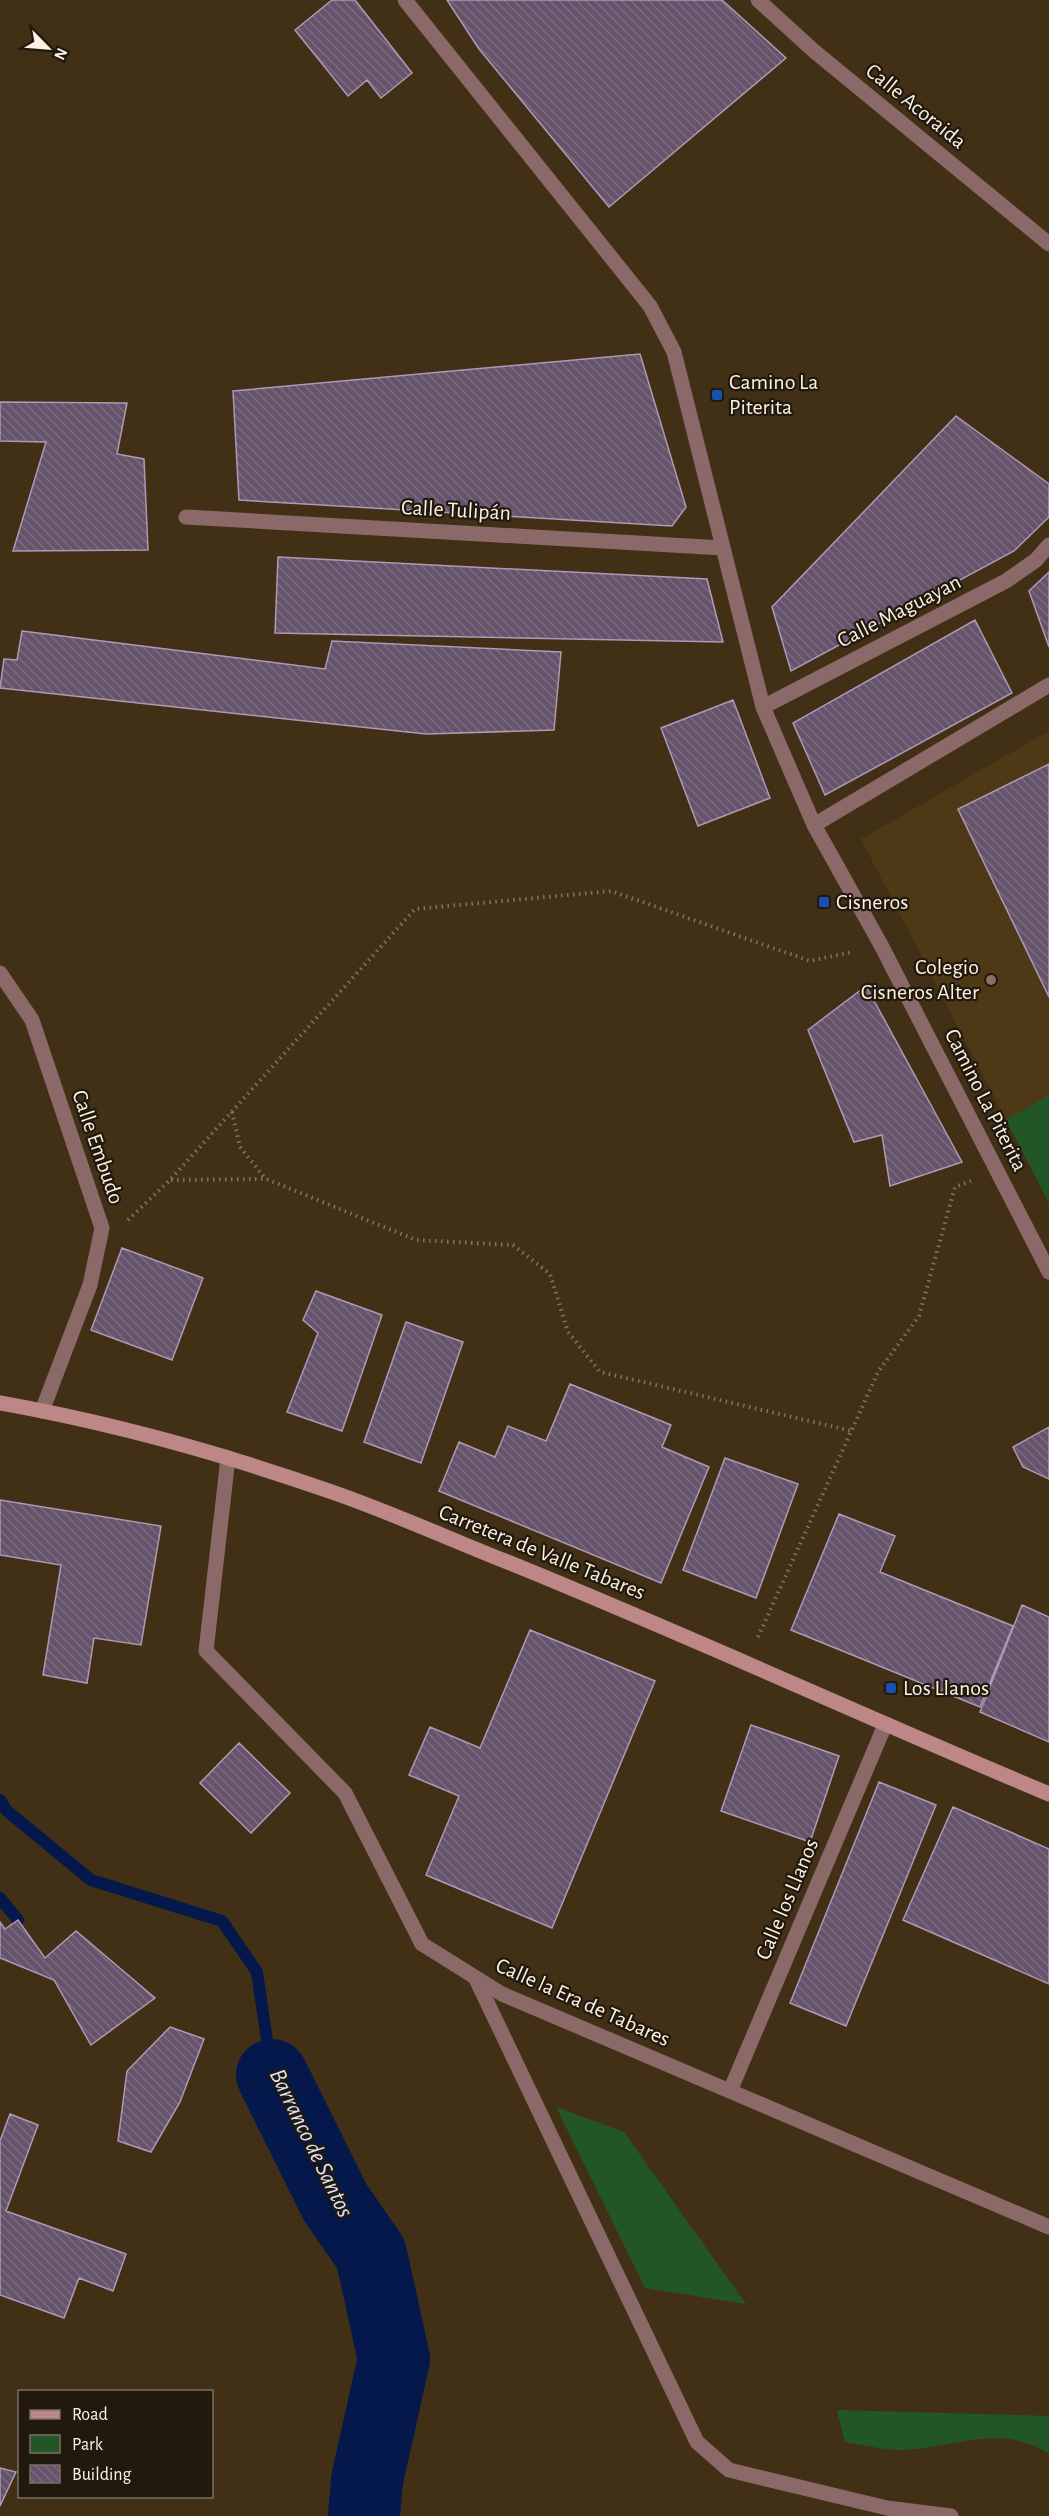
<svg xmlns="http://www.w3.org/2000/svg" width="1049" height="2516" viewBox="0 0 1049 2516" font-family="'Alegreya Sans',sans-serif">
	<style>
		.built { fill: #4e3917 }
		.green { fill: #225627 }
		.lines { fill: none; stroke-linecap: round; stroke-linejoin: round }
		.stream { stroke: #05184b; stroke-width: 12 }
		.river { stroke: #05184b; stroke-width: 72 }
		.building { fill: url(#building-back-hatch); stroke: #af99b6; stroke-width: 1.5 }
		.path { stroke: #82745d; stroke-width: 4; stroke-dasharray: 1.5 4.5; stroke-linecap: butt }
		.lane { stroke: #8c6969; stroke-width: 15 }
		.street { stroke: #8c6969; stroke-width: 15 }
		.secondary { stroke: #bd8787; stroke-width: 15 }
		.transit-dot { fill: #1a4fb4; stroke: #21190e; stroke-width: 2 }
		.education-dot { fill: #8d6e63; stroke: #21190e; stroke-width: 2 }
		.labels { text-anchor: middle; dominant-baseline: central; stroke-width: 4.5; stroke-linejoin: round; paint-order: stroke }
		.street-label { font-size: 22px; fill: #fcf1e2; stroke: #21190e }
		.poi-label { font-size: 22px; fill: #fcf1e2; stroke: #21190e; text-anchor: start }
		.water-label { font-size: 24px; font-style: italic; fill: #dae3f5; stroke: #21190e }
	</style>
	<defs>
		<pattern id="building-back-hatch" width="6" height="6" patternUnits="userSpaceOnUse" patternTransform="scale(1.5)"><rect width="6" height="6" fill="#65526b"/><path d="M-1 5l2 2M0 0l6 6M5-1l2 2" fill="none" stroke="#7c6b80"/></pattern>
	</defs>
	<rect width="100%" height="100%" fill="#413015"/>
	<path class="built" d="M1049,731V1203L861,839Z"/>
	<path class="green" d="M1049,1095V1203L1006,1120Z
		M556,2107L624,2132L746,2304L645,2288Z
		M837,2410L1049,2416V2454C1002,2423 955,2447 905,2450C886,2451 864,2445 845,2442Z"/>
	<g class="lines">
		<path class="stream" d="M0,1800L7,1811L91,1880L222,1921L257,1972L272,2075
			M0,1898L18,1920"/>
		<path class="river" d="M272,2075L335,2202L371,2254L394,2359L367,2480L364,2516"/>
	</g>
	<path class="building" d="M332,0H355L412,73L381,98L367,80L348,96L295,30Z
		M447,0H722L786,58L609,207L479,49Z
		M640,354L686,507L672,526L239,500L233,391Z
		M0,402L127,403L117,454L144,459L148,550L13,551L46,442L0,441Z
		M956,416L1049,484V517L1014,551L791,671L772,607Z
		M278,557L707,579L723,642L275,633Z
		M1049,572V647L1029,591Z
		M975,620L1012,693L825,795L793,723Z
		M22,631L325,669L332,641L561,652L554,730L426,734L0,688L4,659L17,660Z
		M733,700L770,798L698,826L661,728Z
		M1049,764V997L958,809Z
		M866,986L962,1162L890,1186L882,1135L854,1142L808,1030Z
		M122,1248L203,1278L172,1360L91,1330Z
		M316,1291L382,1315L342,1431L287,1412L318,1333L303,1320Z
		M406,1322L463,1342L421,1463L364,1442Z
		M570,1384L671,1425L662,1447L709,1467L661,1583L439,1491L459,1442L495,1457L508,1426L546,1441Z
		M1049,1427V1479L1023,1467L1013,1447Z
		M725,1458L798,1484L756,1598L683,1570Z
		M0,1500L161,1526L141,1645L94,1638L87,1683L43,1675L61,1565L0,1555Z
		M839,1514L895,1536L880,1572L1013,1626L980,1707L791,1630Z
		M1022,1605L1049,1617V1742L980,1712Z
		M530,1630L655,1681L552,1928L426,1875L459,1796L409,1775L430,1727L480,1748Z
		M751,1725L839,1756L810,1842L721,1811Z
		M239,1743L290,1793L251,1833L200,1783Z
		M879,1782L936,1805L846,2026L790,2003Z
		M953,1807L1049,1849V1984L903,1920Z
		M18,1920L45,1958L76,1931L155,1998L91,2045L54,1980L0,1958V1922L5,1929Z
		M170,2027L204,2039L180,2102L151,2152L118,2141L127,2071Z
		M10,2114L38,2125L6,2211L126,2254L113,2291L79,2278L64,2318L0,2295V2141Z
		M0,2468L16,2472L0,2506Z"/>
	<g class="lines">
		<path class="path" d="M232,1112L240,1147L265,1178
			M171,1180L266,1179L416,1240L513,1245L550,1274L568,1332L600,1372L852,1431
			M128,1220L170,1180L415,909L611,891L810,961L852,952
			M758,1637L878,1372L919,1316L955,1187L971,1181"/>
		<path class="lane" d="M476,1979L697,2442L729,2470L887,2508L951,2516"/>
		<path class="street" d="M405,0L650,306L674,352L763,707L814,825L881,945L1049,1272
			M758,0L814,51L1049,244
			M186,517L723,548
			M763,707L1006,581L1036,560L1049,545
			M814,825L1049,685
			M0,973L32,1020L102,1228L90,1285L42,1411
			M228,1458L206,1651L345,1793L422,1944L502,1994L1049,2227
			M730,2091L885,1725"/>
		<path class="secondary" d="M0,1403C112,1423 224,1454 332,1492C390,1512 447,1538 505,1561C688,1635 867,1718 1049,1794"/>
	</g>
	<g class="transit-dot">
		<rect x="711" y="389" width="12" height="12" rx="3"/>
		<rect x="818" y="896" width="12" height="12" rx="3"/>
		<rect x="885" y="1682" width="12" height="12" rx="3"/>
	</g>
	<circle class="education-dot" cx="991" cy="980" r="6"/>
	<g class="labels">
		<g class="street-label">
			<text transform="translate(916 106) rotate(39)">Calle Acoraida</text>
			<text transform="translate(456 510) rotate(3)">Calle Tulipán</text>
			<text transform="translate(899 611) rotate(-27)">Calle Maguayan</text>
			<text transform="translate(986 1100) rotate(63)">Camino La Piterita</text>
			<text transform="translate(98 1147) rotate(71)">Calle Embudo</text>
			<text transform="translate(542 1552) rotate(22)">Carretera de Valle Tabares</text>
			<text transform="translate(787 1899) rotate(-67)">Calle los Llanos</text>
			<text transform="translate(583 2002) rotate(24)">Calle la Era de Tabares</text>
		</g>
		<g class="poi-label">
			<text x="729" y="382">Camino La<tspan x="729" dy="25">Piterita</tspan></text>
			<text x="836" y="902">Cisneros</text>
			<text x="979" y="967" text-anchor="end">Colegio<tspan x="979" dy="25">Cisneros Alter</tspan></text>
			<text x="903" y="1688">Los Llanos</text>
		</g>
		<g class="water-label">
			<text transform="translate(311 2143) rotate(64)">Barranco de Santos</text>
		</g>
	</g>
	<rect x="18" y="2390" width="195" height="108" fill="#21190e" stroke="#796f63" stroke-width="1.5"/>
	<rect x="30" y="2410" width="30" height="9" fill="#bd8787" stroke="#796f63" stroke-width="1.5"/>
	<text x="72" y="2420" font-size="18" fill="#fcf1e2">Road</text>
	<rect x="30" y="2435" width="30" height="18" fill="#225627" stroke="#796f63" stroke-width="1.5"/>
	<text x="72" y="2450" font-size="18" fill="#fcf1e2">Park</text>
	<rect x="30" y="2465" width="30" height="18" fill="url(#building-back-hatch)" stroke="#796f63" stroke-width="1.5"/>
	<text x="72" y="2480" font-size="18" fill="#fcf1e2">Building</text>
	<g transform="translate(48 48) rotate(115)" stroke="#21190e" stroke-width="4.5" paint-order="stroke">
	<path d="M0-4.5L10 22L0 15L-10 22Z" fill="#fcf1e2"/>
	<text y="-9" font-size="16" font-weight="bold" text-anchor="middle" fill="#fcf1e2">N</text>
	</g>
</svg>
